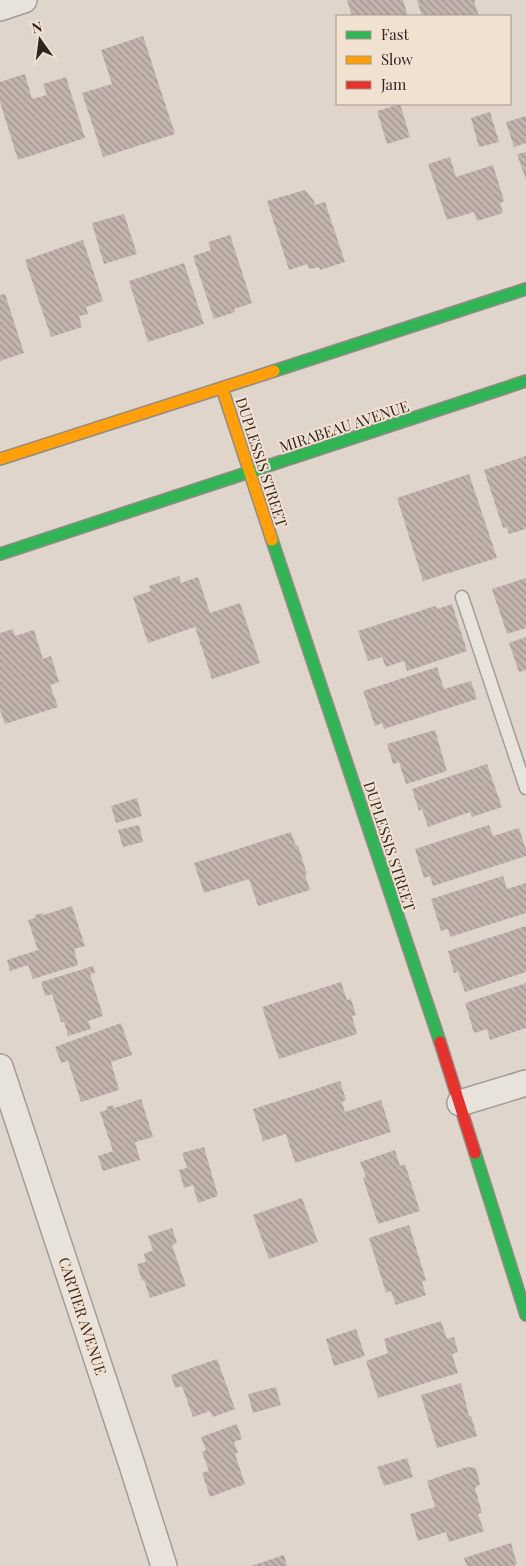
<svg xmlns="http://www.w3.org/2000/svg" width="526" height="1566" viewBox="0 0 526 1566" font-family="'Playfair Display',serif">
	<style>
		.building { fill: url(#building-back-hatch) }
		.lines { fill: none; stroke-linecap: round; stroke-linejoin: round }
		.lane-casing { stroke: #a49b94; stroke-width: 15 }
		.street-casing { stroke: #a49b94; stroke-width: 28 }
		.fast-casing { stroke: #948b84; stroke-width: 14 }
		.slow-casing { stroke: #948b84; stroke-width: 14 }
		.jam-casing { stroke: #948b84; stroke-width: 14 }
		.lane { stroke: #e8e2dc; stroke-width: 12 }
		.street { stroke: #e8e2dc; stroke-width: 25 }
		.fast { stroke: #30b455; stroke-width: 11 }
		.slow { stroke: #ff9f0a; stroke-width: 11 }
		.jam { stroke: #e5322d; stroke-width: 11 }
		.labels { text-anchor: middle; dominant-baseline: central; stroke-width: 4; stroke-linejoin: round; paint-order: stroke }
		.street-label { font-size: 15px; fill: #31241e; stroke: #f0e1d1 }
	</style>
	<defs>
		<pattern id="building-back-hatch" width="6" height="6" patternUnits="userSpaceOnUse" patternTransform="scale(1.25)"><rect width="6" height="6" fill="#c2b4ad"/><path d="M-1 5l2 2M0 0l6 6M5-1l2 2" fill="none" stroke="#9e928c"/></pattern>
	</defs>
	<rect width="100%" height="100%" fill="#dfd5cb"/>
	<path class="building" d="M347,0H403L408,16H352Z
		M417,0H477L474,1L479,16H422Z
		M143,36L175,134L103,157L82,93L112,84L101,50Z
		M25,74L32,99L47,95L43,84L66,77L85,138L18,160L0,102V82Z
		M400,104L410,137L387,144L377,111Z
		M490,112L499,142L479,147L471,118Z
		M526,116V143L514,147L506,122Z
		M526,152V180L517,154Z
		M450,157L456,177L493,165L504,201L500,203L503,213L477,221L474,212L447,220L428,164Z
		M305,190L314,201L315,205L325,202L345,262L320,270L319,267L309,269L307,264L289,270L267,201Z
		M124,214L137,254L104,264L92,223Z
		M230,235L252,303L234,309L235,312L214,319L193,256L211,250L208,242Z
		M83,240L103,301L86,307L88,314L79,316L82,327L51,337L25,260Z
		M184,263L204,324L148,342L129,281Z
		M5,294L24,353L0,361V295Z
		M526,456V529L509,534L507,527L503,528L484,470Z
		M469,474L497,558L423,581L397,498Z
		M179,576L181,583L198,577L210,613L240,603L260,663L212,679L195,627L148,643L133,597L151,591L149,586Z
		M526,578V628L507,634L492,589Z
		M452,604L467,651L407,671L404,661L386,667L382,657L368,661L358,631L435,606L437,609Z
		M13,629L15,636L34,630L43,659L51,656L59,682L50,685L58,707L5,724L0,710V633Z
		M526,637V670L519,672L509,643Z
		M437,667L444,689L471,681L477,699L384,729L382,723L375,726L363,691Z
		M435,730L447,771L406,784L399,762L393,764L387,744Z
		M487,764L502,807L472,817L470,812L428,827L422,809L419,811L412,789Z
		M137,798L142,816L116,823L111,806Z
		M139,825L143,842L123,847L118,830Z
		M489,825L493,836L519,828L526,850V856L433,886L430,876L424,878L415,849Z
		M291,832L296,846L298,845L307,874L305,875L310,890L258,906L249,879L204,893L194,863Z
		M503,876L507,889L526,883V913L450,937L448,929L441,931L431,899Z
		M72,906L85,946L74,949L78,965L33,979L28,965L10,971L7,960L38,950L28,920L35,918V915L42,913L43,915Z
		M526,926V972L465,992L458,972L454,973L448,951Z
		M93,966L95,973L90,974L103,1016L88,1021L91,1029L68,1036L64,1022H61L52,994L45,996L41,982Z
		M341,982L347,1000L351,999L356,1015L352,1016L357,1034L279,1059L262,1007Z
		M526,983V1028L490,1040L487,1029L474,1033L465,1003Z
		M121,1023L132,1055L111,1062L119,1090L81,1102L68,1061L61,1063L55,1047Z
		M340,1081L346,1100L342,1102L345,1112L381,1100L391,1132L295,1163L286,1134L263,1141L253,1109Z
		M141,1099L153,1137L135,1142L140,1160L103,1171L98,1156L113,1151L100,1112L107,1110L106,1107L113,1105L114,1108Z
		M204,1147L218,1196L198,1203L193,1185L184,1188L179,1170L187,1168L182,1153Z
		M395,1150L400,1166L405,1164L420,1211L378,1224L363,1178L366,1177L360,1162Z
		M302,1198L318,1242L269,1259L253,1215Z
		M409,1225L426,1280L422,1282L426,1295L396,1305L391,1291L386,1293L369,1238Z
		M172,1228L177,1243L172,1245L186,1286L150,1298L144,1280L142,1281L137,1264L146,1262L144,1254L153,1250L148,1236Z
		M441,1321L447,1339L454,1337L458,1352L452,1354L458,1373L378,1398L366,1361L388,1353L384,1339Z
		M356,1329L365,1356L334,1366L326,1339Z
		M217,1359L235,1409L213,1417L210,1411L193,1417L182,1386L175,1388L171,1375Z
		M461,1383L469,1416H471L477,1436L437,1448L421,1395Z
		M276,1387L281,1405L253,1413L248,1394Z
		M237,1424L242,1439L234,1442L238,1453L235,1454L245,1484L210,1497L202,1473L209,1471L202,1452L206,1450L201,1437Z
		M407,1458L413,1477L384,1486L377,1467Z
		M467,1467L476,1468L480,1484L475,1488L482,1513L478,1514L484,1531L449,1542L446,1532L418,1541L410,1514L435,1507L427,1481Z
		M511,1543L517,1564H515V1566H467L464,1558Z
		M284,1555L287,1566H251Z"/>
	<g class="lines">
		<g class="lane-casing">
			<path id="lane" d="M462,597L526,788"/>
		</g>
		<g class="street-casing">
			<path id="street" d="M0,8L24,0
				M0,1067L131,1462L164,1566
				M460,1103L526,1083"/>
		</g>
		<g class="fast-casing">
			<path id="fast" d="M274,371L526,289
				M272,540L440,1042
				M0,554L526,381
				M475,1153L526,1315"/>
		</g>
		<g class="slow-casing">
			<path id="slow" d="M222,388L272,540
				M0,459L274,371"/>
		</g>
		<g class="jam-casing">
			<path id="jam" d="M440,1042L475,1153"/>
		</g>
		<use href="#lane" class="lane"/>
		<use href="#street" class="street"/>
		<use href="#fast" class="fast"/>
		<use href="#slow" class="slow"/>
		<use href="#jam" class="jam"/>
	</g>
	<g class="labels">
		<g class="street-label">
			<text transform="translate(344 426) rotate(-18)">MIRABEAU AVENUE</text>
			<text transform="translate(262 462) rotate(72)">DUPLESSIS STREET</text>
			<text transform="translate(390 846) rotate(72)">DUPLESSIS STREET</text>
			<text transform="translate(83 1316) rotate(72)">CARTIER AVENUE</text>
		</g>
	</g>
	<rect x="336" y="15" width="175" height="90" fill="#f0e1d1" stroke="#a49589"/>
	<rect x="346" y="31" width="25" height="8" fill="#30b455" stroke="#a49589"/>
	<text x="381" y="40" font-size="15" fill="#31241e">Fast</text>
	<rect x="346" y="56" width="25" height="8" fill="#ff9f0a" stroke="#a49589"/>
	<text x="381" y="65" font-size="15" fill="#31241e">Slow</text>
	<rect x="346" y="81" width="25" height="8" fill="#e5322d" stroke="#a49589"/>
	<text x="381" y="90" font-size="15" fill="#31241e">Jam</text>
	<g transform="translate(40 40) rotate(346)" stroke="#f0e1d1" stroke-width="4" paint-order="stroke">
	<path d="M0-4L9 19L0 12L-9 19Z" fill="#31241e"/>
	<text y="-8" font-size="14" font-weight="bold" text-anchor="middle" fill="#31241e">N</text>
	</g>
</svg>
